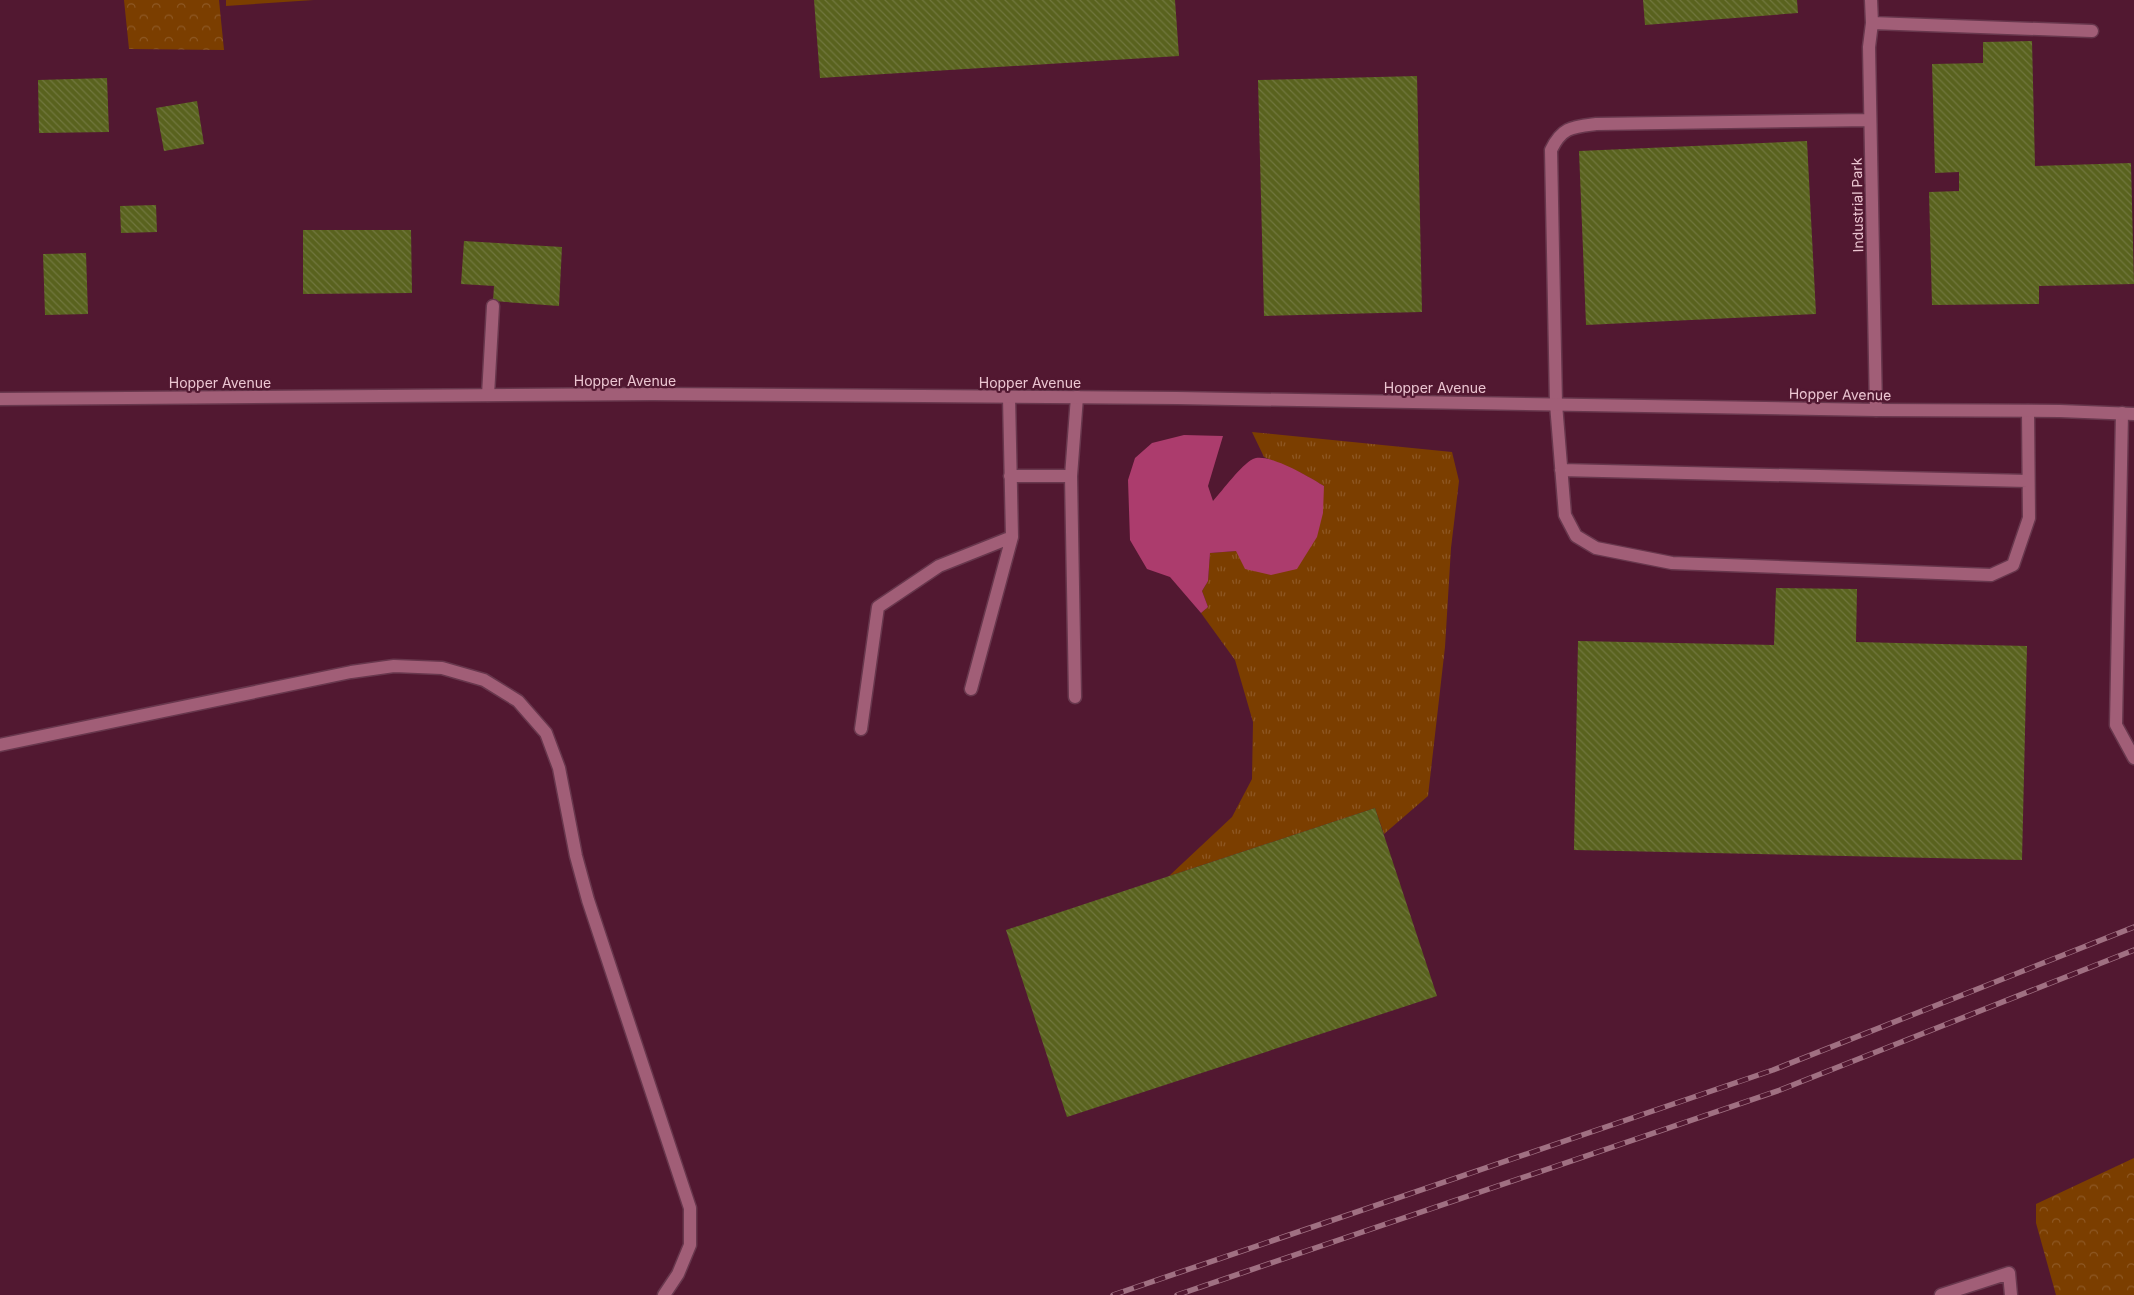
<svg xmlns="http://www.w3.org/2000/svg" width="2134" height="1295" viewBox="0 0 2134 1295" font-family="Inter,sans-serif">
	<style>
		.grass { fill: url(#grass-tufts) }
		.forest { fill: url(#forest-crowns) }
		.pitch { fill: #7b3e00 }
		.water { fill: #ac3c6d }
		.building { fill: url(#building-back-hatch) }
		.lines { fill: none; stroke-linecap: round; stroke-linejoin: round }
		.service-casing { stroke: #68374d; stroke-width: 15 }
		.tertiary-casing { stroke: #68374d; stroke-width: 15 }
		.service { stroke: #a15e77; stroke-width: 12 }
		.tertiary { stroke: #a15e77; stroke-width: 12 }
		.rail-casing { stroke: #a07082; stroke-width: 5.5 }
		.rail { stroke: #521831; stroke-width: 4; stroke-dasharray: 11; stroke-linecap: butt }
		.labels { text-anchor: middle; dominant-baseline: central; stroke-width: 4.5; stroke-linejoin: round; paint-order: stroke }
		.street-label { font-size: 14px; fill: #ecc6d2; stroke: #521831 }
	</style>
	<defs>
		<pattern id="grass-tufts" width="24" height="20" patternUnits="userSpaceOnUse" patternTransform="scale(1.25)"><rect width="24" height="20" fill="#7b3e00"/><path d="M3 7l-1-3M5 7V3M7 7l1-3M15 17l-1-3M17 17v-4M19 17l1-3" fill="none" stroke="#8e5824"/></pattern>
		<pattern id="forest-crowns" width="20" height="18" patternUnits="userSpaceOnUse" patternTransform="scale(1.25)"><rect width="20" height="18" fill="#7b3e00"/><path d="M2 6a3 3 0 1 1 6 0M12 15a3 3 0 1 1 6 0" fill="none" stroke="#8e5824"/></pattern>
		<pattern id="building-back-hatch" width="6" height="6" patternUnits="userSpaceOnUse" patternTransform="scale(1.25)"><rect width="6" height="6" fill="#59621e"/><path d="M-1 5l2 2M0 0l6 6M5-1l2 2" fill="none" stroke="#71773e"/></pattern>
	</defs>
	<rect width="100%" height="100%" fill="#521831"/>
	<path class="grass" d="M1252,432L1452,452L1459,481L1451,548L1445,647L1428,796L1384,834L1375,808L1169,876L1232,817L1252,779L1253,722L1235,660L1201,613L1208,607L1202,591L1208,581L1210,553L1236,551L1324,486L1301,473L1264,457Z"/>
	<path class="forest" d="M124,0H219L224,50L129,49Z
		M2134,1158V1295H2056L2036,1223V1204Z"/>
	<path class="pitch" d="M226,0H314L226,6Z"/>
	<path class="water" d="M1184,435L1223,436L1208,486L1213,501C1223,490 1241,465 1253,459C1268,452 1311,478 1324,486L1323,513L1317,537L1297,569L1271,575L1245,569L1236,551L1210,553L1208,581L1202,591L1208,607L1201,613L1170,577L1147,569L1130,540L1128,480L1135,458L1152,443Z"/>
	<path class="building" d="M814,0H1175L1179,56L820,78Z
		M1643,0H1797L1798,13L1645,25Z
		M2032,41L2035,166L2131,163L2134,284L2039,286V304L1932,305L1929,192L1959,191V172L1935,173L1932,64L1983,63V42Z
		M1417,76L1422,312L1264,316L1258,80Z
		M107,78L109,132L39,133L38,80Z
		M197,101L204,144L164,151L156,108Z
		M1807,141L1816,314L1586,325L1579,151Z
		M156,205L157,232L121,233L120,206Z
		M303,230H411L412,293L303,294Z
		M464,241L562,247L559,306L493,301L494,286L461,284Z
		M86,253L88,314L45,315L43,254Z
		M1776,588L1857,589L1856,642L2027,646L2022,860L1574,850L1578,641L1774,645Z
		M1375,808L1437,996L1067,1117L1006,930Z"/>
	<g class="lines">
		<g class="service-casing">
			<path id="service" d="M1871,0L1872,23L1869,47L1876,410
				M1872,23L2092,31
				M1870,120L1596,124C1572,127 1562,127 1551,150L1556,404L1565,515L1576,536L1596,548L1672,563L1991,575L2013,565L2029,518L2028,411
				M488,395L493,306
				M2122,413L2116,725L2134,758
				M1561,470L2028,481
				M1010,476H1071
				M971,689L1012,537L1009,397
				M1075,697L1071,476L1077,397
				M861,729L878,607L939,566L1012,537
				M0,745L351,672L394,666L442,668L484,680L518,701L546,733L559,768L576,856L588,900L690,1208V1245L678,1274L664,1295
				M1941,1295L2009,1273L2011,1295"/>
		</g>
		<g class="tertiary-casing">
			<path id="tertiary" d="M0,399L652,394L1177,398L1876,410L2060,411L2134,414"/>
		</g>
		<use href="#service" class="service"/>
		<use href="#tertiary" class="tertiary"/>
		<g class="rail-casing">
			<path id="rail" d="M1113,1295L1773,1070L2134,927
				M1177,1295L1780,1090L2134,950"/>
		</g>
		<use href="#rail" class="rail"/>
	</g>
	<g class="labels">
		<g class="street-label">
			<text transform="translate(1857 205) rotate(-91)">Industrial Park</text>
			<text x="625" y="380">Hopper Avenue</text>
			<text x="220" y="382">Hopper Avenue</text>
			<text x="1030" y="382">Hopper Avenue</text>
			<text x="1435" y="387">Hopper Avenue</text>
			<text transform="translate(1840 394) rotate(1)">Hopper Avenue</text>
		</g>
	</g>
</svg>
